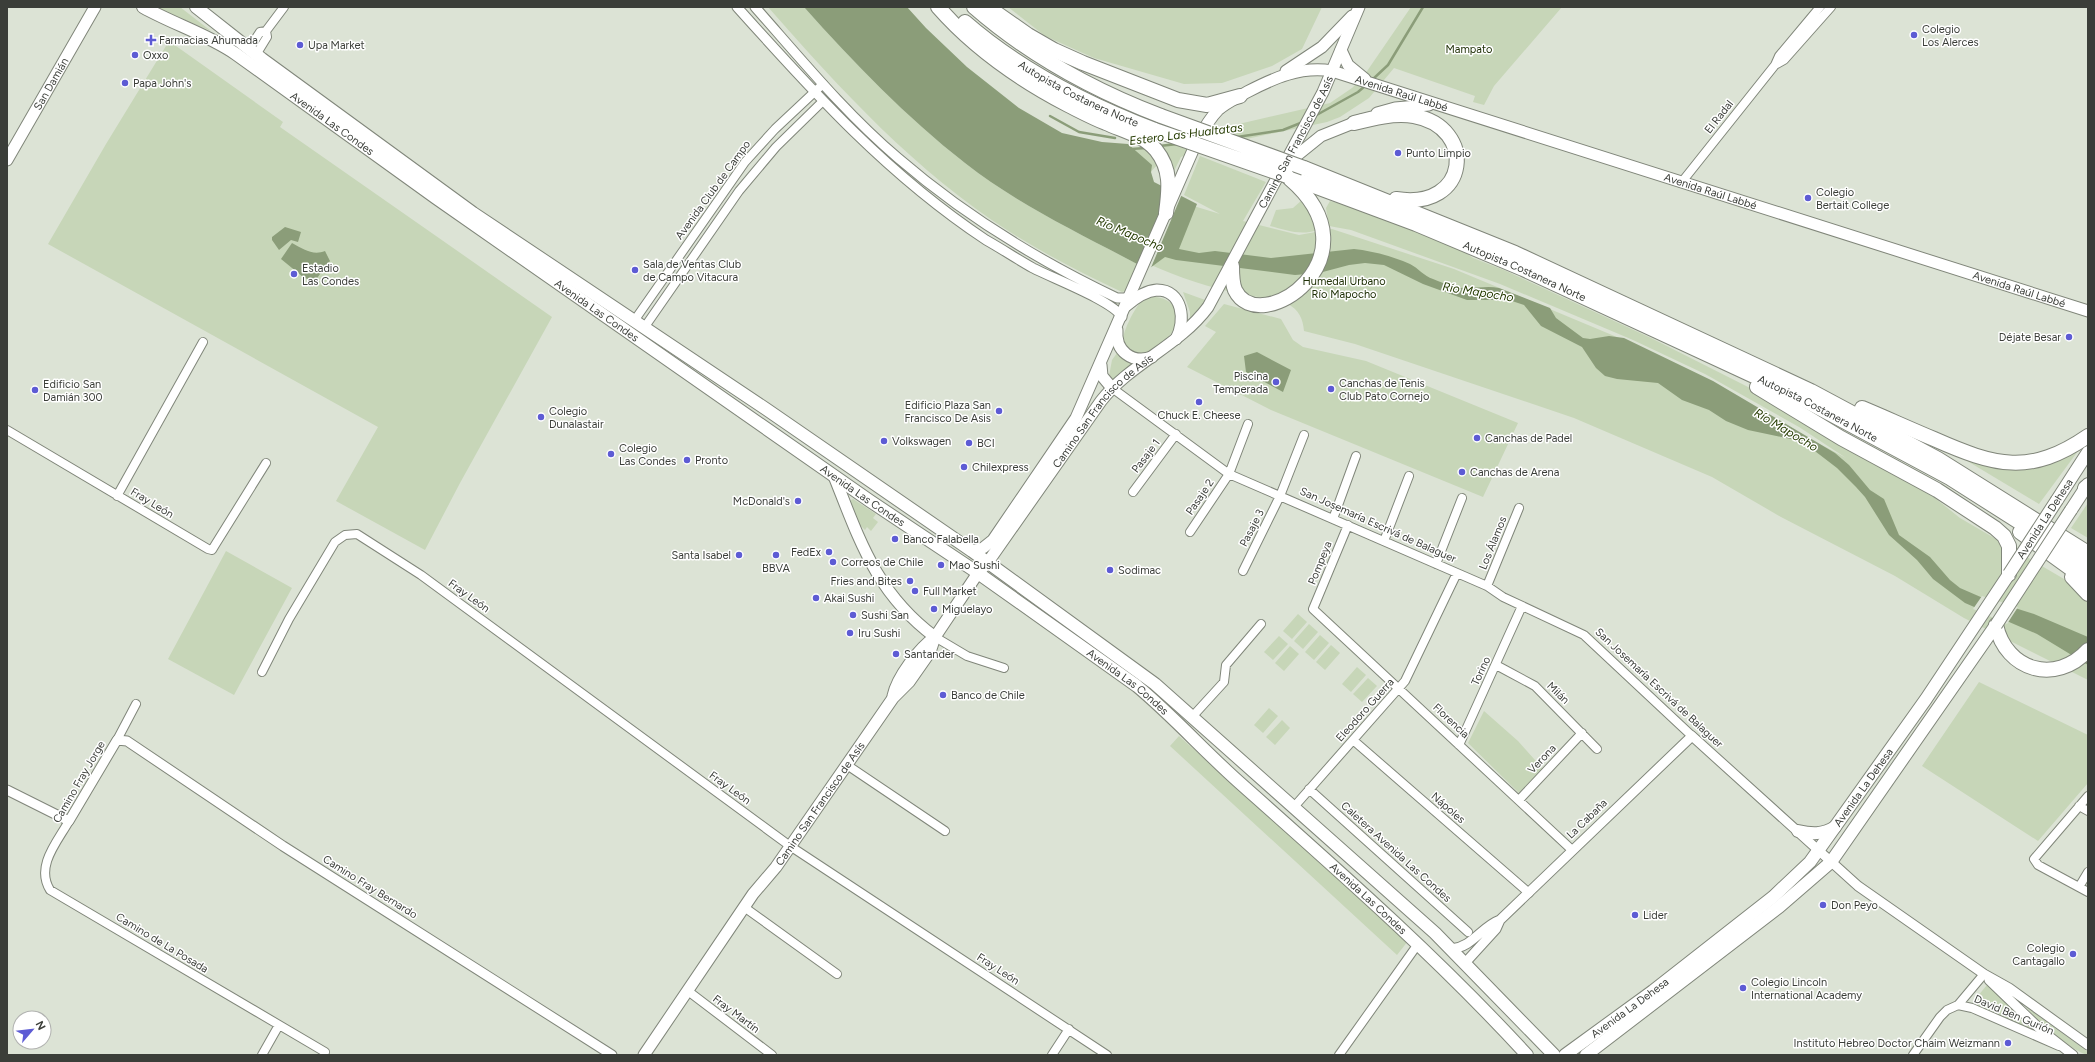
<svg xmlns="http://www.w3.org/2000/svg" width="2095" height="1062" viewBox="0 0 2095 1062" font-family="Figtree,sans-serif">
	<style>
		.green { fill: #c7d6b8 }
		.water { fill: #8b9d79 }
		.pier { fill: #dce3d5 }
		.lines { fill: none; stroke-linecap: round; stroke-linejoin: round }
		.stream { stroke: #8b9d79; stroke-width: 2.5 }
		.minor-casing { stroke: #80867a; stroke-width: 10 }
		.tertiary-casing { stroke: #80867a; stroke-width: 11 }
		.secondary-casing { stroke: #80867a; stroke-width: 13 }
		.primary-casing { stroke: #80867a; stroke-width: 14 }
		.motorway-casing { stroke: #80867a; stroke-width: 16 }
		.minor { stroke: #fff; stroke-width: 8 }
		.tertiary { stroke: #fff; stroke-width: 9 }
		.secondary { stroke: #fff; stroke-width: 11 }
		.primary { stroke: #fff; stroke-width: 12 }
		.motorway { stroke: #fff; stroke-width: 14 }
		.primary-bridge-casing { stroke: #80867a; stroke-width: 14; stroke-linecap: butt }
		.motorway-bridge-casing { stroke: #80867a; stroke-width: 16; stroke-linecap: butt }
		.primary-bridge { stroke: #fff; stroke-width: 12 }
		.motorway-bridge { stroke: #fff; stroke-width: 14 }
		.poi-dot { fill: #5d5bd4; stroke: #fff; stroke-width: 1.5 }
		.labels { text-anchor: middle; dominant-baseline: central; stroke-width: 3; stroke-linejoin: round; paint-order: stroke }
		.poi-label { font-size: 11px; fill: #3b3e39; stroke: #fff; text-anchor: start }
		.park-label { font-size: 11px; fill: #203107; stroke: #fff }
		.street-label { font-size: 11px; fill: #3b3e39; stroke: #fff }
		.water-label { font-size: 12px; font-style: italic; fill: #253b01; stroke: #fff }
	</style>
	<rect width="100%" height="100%" fill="#dce3d5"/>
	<path class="green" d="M155,7H180L211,31Z
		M768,7H804C854,63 906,117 965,163C1017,204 1079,233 1137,264L1126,291L1122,292C1084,274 1046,255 1010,232C916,172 841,90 768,7Z
		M1008,7H1322L1302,49L1272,66L1222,83L1184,84L1094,58L1045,36Z
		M1411,7H1562L1494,86L1484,105L1473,102L1475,96L1394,68L1369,98L1340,117L1327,122L1251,138L1192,152L1181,157L1174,171L1158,165C1151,170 1149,174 1149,182L1187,204L1220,214L1184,195L1200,156L1266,182L1243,221L1299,235L1332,229L1454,269L1636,345L1846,458L1799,427L1705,374L1633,340L1500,284L1351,230L1329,226L1326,208L1330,201L1365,210L1451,243L1473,258L1504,270L1651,338L1756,391L1921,487L1960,518L2088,593V680L1964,618L1895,576L1781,517L1712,477L1574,418L1355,344L1304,331C1303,319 1299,310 1288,304C1276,298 1245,296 1231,292C1198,284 1167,273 1136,258L929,37L1029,119L1069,139L1126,151L1156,147L1152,140L1162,145L1230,126L1330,103L1352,88L1363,77Z
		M169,41L283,122L280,127L552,317L460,483L425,550L336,501L378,427L48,244L106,144Z
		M1302,200L1308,208L1317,230C1301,236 1286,230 1270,226L1276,210L1293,208Z
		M1183,292L1208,301L1190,323V312Z
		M1152,297C1170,296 1185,312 1174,329C1169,338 1154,351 1143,353C1135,356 1124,351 1123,341C1122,333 1135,307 1141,302C1144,300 1149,298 1152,297Z
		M1224,304L1281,319L1293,340L1303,347L1366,361L1518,423L1483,497L1271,410L1187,367L1216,332L1205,326Z
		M1117,353L1124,359L1135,363L1113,381L1109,376L1112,360Z
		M2081,447L2039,504L1959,456L1997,463Z
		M853,499L876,514L873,518L878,522L871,531L867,527L865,530L859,524L850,501Z
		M2088,503V538L2071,528Z
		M226,551L292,588L234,695L168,659Z
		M1298,614L1307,622L1292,639L1283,631Z
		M1309,624L1318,632L1303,649L1294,641Z
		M1320,635L1329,643L1314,660L1305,652Z
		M1279,636L1288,644L1273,660L1264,652Z
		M1331,645L1340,653L1325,670L1316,662Z
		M1290,646L1299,654L1284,671L1275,663Z
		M1357,667L1366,675L1351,692L1342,684Z
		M1368,678L1377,686L1362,702L1353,694Z
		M1979,682L2088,735V783L2038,841L1922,766Z
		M1269,708L1278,716L1263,733L1254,725Z
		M1484,711L1518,741L1543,769L1519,793L1468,743Z
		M1282,720L1290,728L1275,745L1266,737Z
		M1179,736L1408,941L1397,955L1170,746Z
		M1987,985L2041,1036L1972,1003Z
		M2025,1006L2088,1052V1055C2072,1052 2036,1019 2025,1006Z"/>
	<path class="water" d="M804,7H907L926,28L967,67L1019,108L1062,133L1102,142L1128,144L1152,165L1151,172L1154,182L1197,204L1179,249L1199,253L1215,251L1271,258L1354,249C1372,251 1392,256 1410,264C1418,268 1424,276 1433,279C1439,282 1447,284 1453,286C1469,291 1483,285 1499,288L1550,308L1556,318L1583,338L1590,339L1609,336L1624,338L1713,381L1835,453L1849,465L1870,490L1884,499L1899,535L1930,557L1950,580L1960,588L1983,598L2034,614L2088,637V665L2037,634L1965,603L1933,579L1917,560L1889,535L1865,497L1856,487L1837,468L1807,445L1791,439L1748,430L1726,421L1709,410L1682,400L1658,383L1617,379L1605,376L1596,368L1582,347L1541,326L1524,305L1509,300H1467L1423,284L1384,265L1365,263L1349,265L1319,273L1295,275L1176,260L1165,257L1150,268L1137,264C1079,233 1017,204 965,163C906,117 854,63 804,7Z
		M285,227L301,232L298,242L291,240L279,250L272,240V237Z
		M292,243C303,249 313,256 325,251L330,261L314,282L303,277L281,259Z
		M1257,352L1291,370L1283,392L1246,372L1244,356Z"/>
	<path class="pier" d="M1163,185L1182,194L1150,270L1138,266L1162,205Z
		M1982,596L2018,607L2007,624L1973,609Z"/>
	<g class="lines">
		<path class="stream" d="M1372,80L1388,65L1423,7
			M1050,116L1079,132L1115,138
			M1313,117L1358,92L1365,86
			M1237,137L1283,130L1303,122
			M1159,146L1178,144
			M1131,149L1146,148"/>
		<g class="minor-casing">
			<path id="minor" d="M249,49L260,32L266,31
				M256,55L267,37L266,31L284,7
				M1775,65L1784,60L1831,7
				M1681,183L1775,65L1779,56L1820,7
				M634,321L745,162L775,129L823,84
				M644,328L739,191L776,147L822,102
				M1112,388L1229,474L1487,586L1503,597L1584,635L1692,736
				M7,430L208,549L212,550L215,545L266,463
				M1133,492L1176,434
				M117,496L203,342
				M1333,519L1356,456
				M1348,525L1313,609L1572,850
				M1190,532L1229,474L1248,424
				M1384,541L1409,476
				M1436,564L1462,498
				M1243,571L1280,496L1304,435
				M1487,586L1519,508
				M935,637L967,656L1004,668
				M1496,665L1535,686L1597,749
				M262,672L289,619L335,542L345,535L357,534L421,575L790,846L1107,1055
				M1192,717L1224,682L1226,665L1261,624
				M117,740L136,704
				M1353,740L1529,893
				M1459,745L1522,606
				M847,765L945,831
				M1309,789L1468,932
				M2088,796L2034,859L2038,865L2088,892
				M1519,800L1582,733
				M2079,806L2088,811
				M1293,808L1405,681L1457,573
				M69,821C58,841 35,866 50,890L325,1052
				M2079,887L2088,872
				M744,907L837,974
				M688,991L772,1055
				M1958,1005L1972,1008L2059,1046
				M262,1055L279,1025
				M1052,1055L1069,1029
				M1339,1055L1418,944
				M1913,1055L1940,1017L1947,1010L1958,1005L1984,974"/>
		</g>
		<g class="tertiary-casing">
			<path id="tertiary" d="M737,7C815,94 888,175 986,240C1002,249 1017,259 1033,268C1052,278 1113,301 1122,317
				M755,7C801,59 845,113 898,158C964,215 1039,261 1117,298H1126L1131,294
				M7,790L69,821L117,740L127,741L283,846L612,1055
				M1451,949C1473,947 1481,927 1500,920
				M1465,963L1496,929L1500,920L1692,736L1858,886L1984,974L2009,988L2088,1045
				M1989,980L2041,1030L2073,1055"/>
		</g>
		<g class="secondary-casing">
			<g id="secondary">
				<path d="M1341,50L1348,65L1365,79"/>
				<path d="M1286,71L1322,47L1352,16"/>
				<path d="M1377,113L1395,108L1429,105"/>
				<path id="s1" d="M7,160L95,7"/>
				<path d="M1290,161L1321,136L1361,120"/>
				<path d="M1126,306C1135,298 1145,291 1157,290C1183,290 1186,321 1176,339"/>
				<path d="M1117,330C1115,351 1132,364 1152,357"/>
				<path d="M1101,365L1102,376L1112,388"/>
				<path d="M834,476C860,541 876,593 935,637"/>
				<path id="s2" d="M972,551L983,548L993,540L1076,418L1197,141C1203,130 1209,119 1218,110C1227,102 1237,98 1247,92C1274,78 1300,66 1332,71L2088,311"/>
				<path d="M893,696C897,677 919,648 935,637"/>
				<path id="s3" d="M644,1055L753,894L776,867L893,698L909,682L930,652L935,637L945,622L978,573L988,562L1101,401C1131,363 1179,346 1208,307L1323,92L1359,7"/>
			</g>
		</g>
		<g class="primary-casing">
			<g id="primary">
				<path id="s4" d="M143,7C173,24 207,34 236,54L436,198L870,501L978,573L1137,686C1173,716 1205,752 1240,783C1339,871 1438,958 1527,1055"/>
				<path d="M196,7L262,59L473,213L766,409L972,551L1155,684L1435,933L1554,1055"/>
				<path d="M2057,500L2088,452"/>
				<path d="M2071,510L2088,484"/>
				<path d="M1798,831C1811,834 1823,835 1835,827"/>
				<path id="s5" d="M1565,1055L1653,991L1773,897L1810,862L1926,699L2009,574"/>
				<path d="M1586,1055L1779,907L1831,862L1996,625"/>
			</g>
		</g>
		<g class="motorway-casing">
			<g id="motorway">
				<path d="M938,7C974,48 1020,80 1068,105C1080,111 1093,118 1106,123C1124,131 1143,135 1156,150C1172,170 1169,190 1166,213"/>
				<path d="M974,7C1029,55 1093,90 1161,116"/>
				<path d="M988,7L1028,35L1054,50L1083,63L1178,100L1207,105L1240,96"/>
				<path id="s6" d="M965,22C1020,70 1087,104 1155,130"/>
				<path d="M1354,123C1373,118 1394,113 1414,116C1477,127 1470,211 1396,199"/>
				<path d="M1304,168L1515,253L1811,391L1938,459L2088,553"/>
				<path id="s7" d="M1287,176L1416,224L1523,269L1797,396L1950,478L2088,566"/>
				<path d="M1232,266C1232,274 1232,283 1235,290C1259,340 1381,257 1290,179"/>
				<path d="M1757,387L1841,438L1937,490L1995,528L2004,536L2009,546V574"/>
				<path d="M1862,408C1886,418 1910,429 1934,439C1995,466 2030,476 2088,436"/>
				<path d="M2085,488L2088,486"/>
				<path d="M2020,532L2088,581"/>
				<path d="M2072,577L2088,594"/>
				<path d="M1996,625C2006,671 2056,685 2088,650"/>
			</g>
		</g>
		<use href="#minor" class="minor"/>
		<use href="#tertiary" class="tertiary"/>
		<use href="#secondary" class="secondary"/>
		<use href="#primary" class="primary"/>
		<use href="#motorway" class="motorway"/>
		<g class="primary-bridge-casing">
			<path id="primary-bridge" d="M2009,574L2057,500
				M1996,625L2071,510"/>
		</g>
		<g class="motorway-bridge-casing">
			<path id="motorway-bridge" d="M1161,116L1304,168
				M1155,130L1287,176"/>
		</g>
		<use href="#primary-bridge" class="primary-bridge"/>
		<use href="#motorway-bridge" class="motorway-bridge"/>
	</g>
	<g class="poi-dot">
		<circle cx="1914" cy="35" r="4"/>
		<path d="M149 34h4v4h4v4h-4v4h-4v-4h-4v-4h4z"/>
		<circle cx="300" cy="45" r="4"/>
		<circle cx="135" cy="55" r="4"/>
		<circle cx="125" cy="83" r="4"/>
		<circle cx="1398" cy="153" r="4"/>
		<circle cx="1808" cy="198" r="4"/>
		<circle cx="635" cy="270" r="4"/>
		<circle cx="294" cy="274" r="4"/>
		<circle cx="2069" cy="337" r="4"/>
		<circle cx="1276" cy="382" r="4"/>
		<circle cx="1331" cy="389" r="4"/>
		<circle cx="35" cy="390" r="4"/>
		<circle cx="1199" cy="402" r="4"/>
		<circle cx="999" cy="411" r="4"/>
		<circle cx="541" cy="417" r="4"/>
		<circle cx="1477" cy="438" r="4"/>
		<circle cx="884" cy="441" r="4"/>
		<circle cx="969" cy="443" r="4"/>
		<circle cx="611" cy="454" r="4"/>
		<circle cx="687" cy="460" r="4"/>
		<circle cx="964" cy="467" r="4"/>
		<circle cx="1462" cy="472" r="4"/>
		<circle cx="798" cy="501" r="4"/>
		<circle cx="895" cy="539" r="4"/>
		<circle cx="829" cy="552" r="4"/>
		<circle cx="739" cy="555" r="4"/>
		<circle cx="776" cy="555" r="4"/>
		<circle cx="833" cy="562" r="4"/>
		<circle cx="941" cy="565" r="4"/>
		<circle cx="1110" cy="570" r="4"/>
		<circle cx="910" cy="581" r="4"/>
		<circle cx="915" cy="591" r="4"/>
		<circle cx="816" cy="598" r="4"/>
		<circle cx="934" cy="609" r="4"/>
		<circle cx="853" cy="615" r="4"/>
		<circle cx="850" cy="633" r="4"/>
		<circle cx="896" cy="654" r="4"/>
		<circle cx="943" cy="695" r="4"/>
		<circle cx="1823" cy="905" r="4"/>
		<circle cx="1635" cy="915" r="4"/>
		<circle cx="2073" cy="954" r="4"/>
		<circle cx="1743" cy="988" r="4"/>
		<circle cx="2008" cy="1043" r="4"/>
	</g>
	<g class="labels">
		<g class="poi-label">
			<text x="1922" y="29">Colegio<tspan x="1922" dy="13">Los Alerces</tspan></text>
			<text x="159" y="40">Farmacias Ahumada</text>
			<text x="308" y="45">Upa Market</text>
			<text x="143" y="55">Oxxo</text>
			<text x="133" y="83">Papa John's</text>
			<text x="1406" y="153">Punto Limpio</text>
			<text x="1816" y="192">Colegio<tspan x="1816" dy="13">Bertait College</tspan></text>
			<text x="643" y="264">Sala de Ventas Club<tspan x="643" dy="13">de Campo Vitacura</tspan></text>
			<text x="302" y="268">Estadio<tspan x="302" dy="13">Las Condes</tspan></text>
			<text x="2061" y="337" text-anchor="end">Déjate Besar</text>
			<text x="1268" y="376" text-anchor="end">Piscina<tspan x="1268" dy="13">Temperada</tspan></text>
			<text x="1339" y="383">Canchas de Tenis<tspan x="1339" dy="13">Club Pato Cornejo</tspan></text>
			<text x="43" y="384">Edificio San<tspan x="43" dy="13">Damián 300</tspan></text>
			<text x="991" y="405" text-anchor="end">Edificio Plaza San<tspan x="991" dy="13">Francisco De Asis</tspan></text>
			<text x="549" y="411">Colegio<tspan x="549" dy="13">Dunalastair</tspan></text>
			<text x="1199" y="415" text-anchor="middle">Chuck E. Cheese</text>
			<text x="1485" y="438">Canchas de Padel</text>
			<text x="892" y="441">Volkswagen</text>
			<text x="977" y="443">BCI</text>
			<text x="619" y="448">Colegio<tspan x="619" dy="13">Las Condes</tspan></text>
			<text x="695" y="460">Pronto</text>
			<text x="972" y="467">Chilexpress</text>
			<text x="1470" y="472">Canchas de Arena</text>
			<text x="790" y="501" text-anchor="end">McDonald's</text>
			<text x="903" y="539">Banco Falabella</text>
			<text x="821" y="552" text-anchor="end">FedEx</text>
			<text x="731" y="555" text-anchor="end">Santa Isabel</text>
			<text x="841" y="562">Correos de Chile</text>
			<text x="949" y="565">Mao Sushi</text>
			<text x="776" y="568" text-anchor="middle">BBVA</text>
			<text x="1118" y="570">Sodimac</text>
			<text x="902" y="581" text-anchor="end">Fries and Bites</text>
			<text x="923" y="591">Full Market</text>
			<text x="824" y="598">Akai Sushi</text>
			<text x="942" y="609">Miguelayo</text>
			<text x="861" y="615">Sushi San</text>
			<text x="858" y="633">Iru Sushi</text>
			<text x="904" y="654">Santander</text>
			<text x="951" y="695">Banco de Chile</text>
			<text x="1831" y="905">Don Peyo</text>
			<text x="1643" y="915">Lider</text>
			<text x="2065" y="948" text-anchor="end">Colegio<tspan x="2065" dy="13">Cantagallo</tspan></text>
			<text x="1751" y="982">Colegio Lincoln<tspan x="1751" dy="13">International Academy</tspan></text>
			<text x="2000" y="1043" text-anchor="end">Instituto Hebreo Doctor Chaim Weizmann</text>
		</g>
		<g class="park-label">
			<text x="1469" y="49">Mampato</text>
			<text x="1344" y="281">Humedal Urbano<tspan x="1344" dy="13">Río Mapocho</tspan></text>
		</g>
		<g class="street-label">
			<text stroke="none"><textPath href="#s1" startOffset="88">San Damián</textPath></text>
			<text stroke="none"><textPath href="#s6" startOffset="135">Autopista Costanera Norte</textPath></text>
			<text stroke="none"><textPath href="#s2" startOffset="708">Avenida Raúl Labbé</textPath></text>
			<text transform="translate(1719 117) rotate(-52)">El Radal</text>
			<text stroke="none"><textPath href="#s4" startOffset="223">Avenida Las Condes</textPath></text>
			<text stroke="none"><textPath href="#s3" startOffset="1129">Camino San Francisco de Asís</textPath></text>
			<text transform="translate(713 190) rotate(-54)">Avenida Club de Campo</text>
			<text stroke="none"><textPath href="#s2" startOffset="1032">Avenida Raúl Labbé</textPath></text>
			<text stroke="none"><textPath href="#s7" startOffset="256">Autopista Costanera Norte</textPath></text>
			<text stroke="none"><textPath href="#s2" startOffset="1356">Avenida Raúl Labbé</textPath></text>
			<text stroke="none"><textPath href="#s4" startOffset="547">Avenida Las Condes</textPath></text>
			<text stroke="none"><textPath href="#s7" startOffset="580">Autopista Costanera Norte</textPath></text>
			<text stroke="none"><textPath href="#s3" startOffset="793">Camino San Francisco de Asís</textPath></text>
			<text transform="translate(1146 456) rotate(-53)">Pasaje 1</text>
			<text stroke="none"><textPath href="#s4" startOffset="871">Avenida Las Condes</textPath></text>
			<text transform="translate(1200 497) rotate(-56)">Pasaje 2</text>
			<text transform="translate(152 503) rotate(31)">Fray León</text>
			<text transform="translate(2045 519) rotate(-57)">Avenida La Dehesa</text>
			<text transform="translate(1378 525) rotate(24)">San Josemaría Escrivá de Balaguer</text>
			<text transform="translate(1252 528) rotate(-63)">Pasaje 3</text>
			<text transform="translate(1493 543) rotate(-68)">Los Álamos</text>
			<text transform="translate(1320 563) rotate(-68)">Pompeya</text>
			<text transform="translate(469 596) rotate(36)">Fray León</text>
			<text transform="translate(1481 671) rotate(-65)">Torino</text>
			<text stroke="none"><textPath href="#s4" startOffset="1195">Avenida Las Condes</textPath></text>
			<text transform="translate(1659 688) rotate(43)">San Josemaría Escrivá de Balaguer</text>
			<text transform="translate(1558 693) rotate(44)">Milán</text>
			<text transform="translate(1365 710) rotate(-48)">Eleodoro Guerra</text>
			<text transform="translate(1451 721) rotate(43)">Florencia</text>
			<text transform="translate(1542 759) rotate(-47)">Verona</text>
			<text transform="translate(79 782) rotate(-60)">Camino Fray Jorge</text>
			<text transform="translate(730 788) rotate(36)">Fray León</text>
			<text stroke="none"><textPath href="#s5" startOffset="404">Avenida La Dehesa</textPath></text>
			<text stroke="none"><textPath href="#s3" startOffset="307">Camino San Francisco de Asís</textPath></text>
			<text transform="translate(1448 808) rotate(41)">Nápoles</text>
			<text transform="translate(1587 819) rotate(-44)">La Cabaña</text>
			<text transform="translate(1396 852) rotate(42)">Caletera Avenida Las Condes</text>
			<text transform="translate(370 887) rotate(32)">Camino Fray Bernardo</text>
			<text stroke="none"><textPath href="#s4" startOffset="1519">Avenida Las Condes</textPath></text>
			<text transform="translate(162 943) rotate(31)">Camino de La Posada</text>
			<text transform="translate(998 969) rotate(33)">Fray León</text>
			<text stroke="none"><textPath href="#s5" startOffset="80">Avenida La Dehesa</textPath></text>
			<text transform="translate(736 1014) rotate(37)">Fray Martín</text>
			<text transform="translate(2014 1015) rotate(23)">David Ben Gurión</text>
		</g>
		<g class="water-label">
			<text transform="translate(1186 134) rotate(-7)">Estero Las Hualtatas</text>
			<text transform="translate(1130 234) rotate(23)">Río Mapocho</text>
			<text transform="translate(1478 292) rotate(9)">Río Mapocho</text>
			<text transform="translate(1786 430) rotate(31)">Río Mapocho</text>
		</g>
	</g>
	<rect width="2095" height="1062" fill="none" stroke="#3b3e39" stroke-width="16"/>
	<g transform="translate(32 1030) rotate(62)"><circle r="19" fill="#ffffff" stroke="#b1b2b0"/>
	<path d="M0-3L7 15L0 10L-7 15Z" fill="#5d5bd4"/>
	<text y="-6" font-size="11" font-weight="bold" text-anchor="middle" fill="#3b3e39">N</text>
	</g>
</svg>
